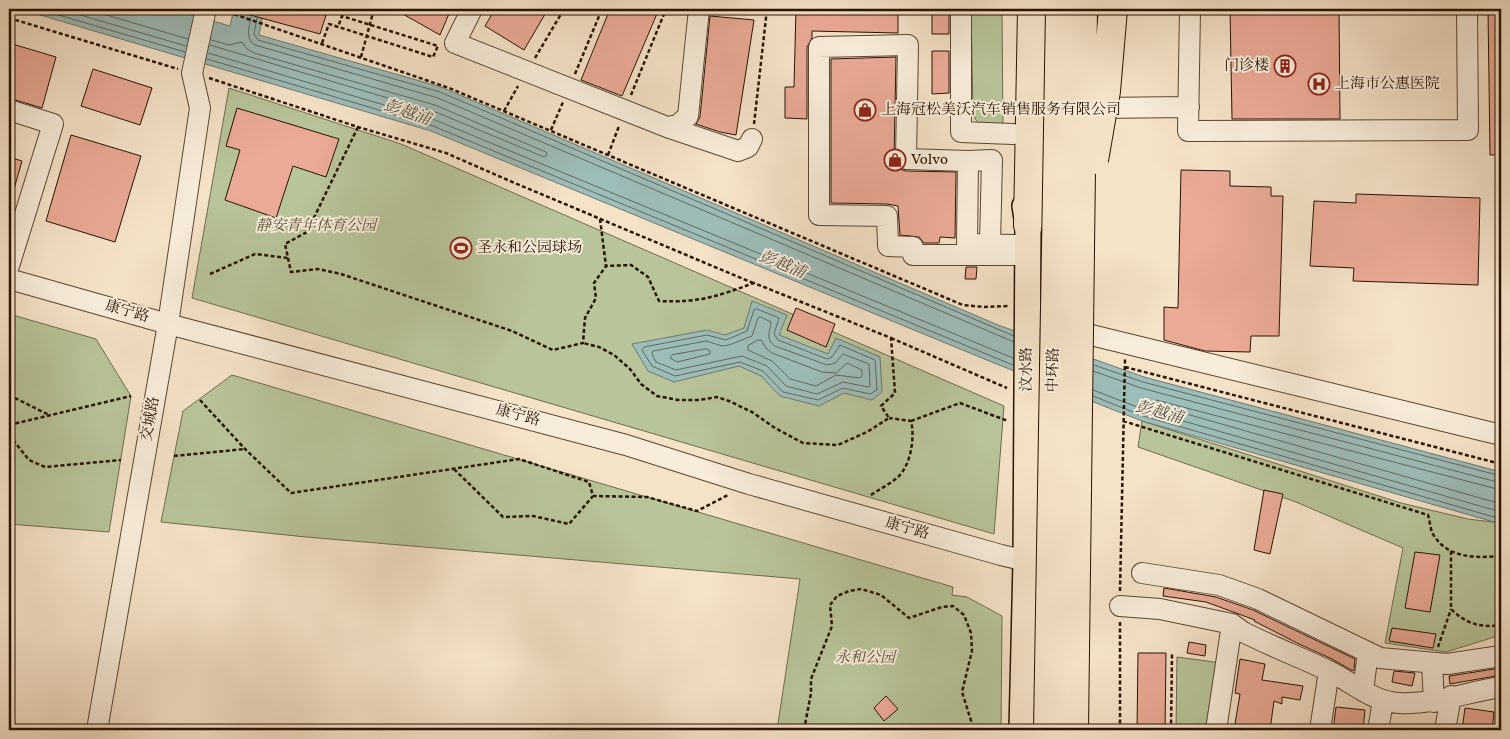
<svg xmlns="http://www.w3.org/2000/svg" width="1510" height="739" viewBox="0 0 1510 739" font-family="Vollkorn,'Noto Serif SC',serif">
	<style>
		.green { fill: #b8c499; stroke: #706b4c }
		.water { fill: #9dbdba; stroke: #6e7970 }
		.lines { fill: none; stroke-linecap: round; stroke-linejoin: round }
		.shore { stroke: #62685d; stroke-width: 1 }
		.building { fill: #eaaa96; stroke: #281200 }
		.minor-casing { stroke: #5b4632; stroke-width: 22 }
		.major-casing { stroke: #281200; stroke-width: 28 }
		.highway-casing { stroke: #281200; stroke-width: 30 }
		.path { stroke: #281200; stroke-width: 2.5; stroke-dasharray: 4 2.5; stroke-linecap: butt }
		.minor { stroke: #f8eddb; stroke-width: 20 }
		.major { stroke: #f5e3c8; stroke-width: 25 }
		.highway { stroke: #f5e3c8; stroke-width: 28 }
		.highway-bridge-casing { stroke: #281200; stroke-width: 30; stroke-linecap: butt }
		.highway-bridge { stroke: #f5e3c8; stroke-width: 28 }
		.labels { text-anchor: middle; dominant-baseline: central; stroke-width: 4; stroke-linejoin: round; paint-order: stroke }
		.poi-label { font-size: 15px; fill: #281200; stroke: #f8eddb; text-anchor: start }
		.park-label { font-size: 15px; font-style: italic; fill: #5a5036; stroke: #f8eddb }
		.street-label { font-size: 15px; fill: #281200; stroke: #f8eddb }
		.water-label { font-size: 16px; font-style: italic; fill: #514e41; stroke: #f8eddb }
	</style>
	<rect width="100%" height="100%" fill="#f5e3c8"/>
	<filter id="stains"><feTurbulence type="fractalNoise" baseFrequency=".004" numOctaves="4"/><feColorMatrix values="0 0 0 0 .2 0 0 0 0 .09 0 0 0 0 .02 0 0 0 .5 -.17"/></filter>
	<radialGradient id="worn" r=".72"><stop offset=".6" stop-color="#630" stop-opacity="0"/><stop offset="1" stop-color="#630" stop-opacity=".3"/></radialGradient>
	<path class="green" d="M971,9H1002L1003,128L982,127L975,119L973,112Z
		M229,88L401,144L1004,406L994,534L192,298Z
		M9,314L96,339L131,396L109,532L9,524Z
		M232,375L953,587L952,595L967,597L1002,616L1001,730H777L800,579L306,537L161,522L183,411Z
		M1142,421L1401,503L1468,519L1501,523V635L1446,652L1385,643L1403,548L1296,502L1138,447Z
		M1177,657L1222,663L1212,730H1176Z"/>
	<path class="water" d="M20,9H171L230,26L234,9H264L259,35L441,87L998,325L1144,377L1501,472V524L1142,421L994,363L431,131Z
		M752,301L787,315L779,335L828,354L836,338L880,357L882,392L872,400L844,393L819,406L780,396L761,376L739,366L674,382L648,371L632,344L707,330L725,335L744,328Z"/>
	<g class="lines">
		<path class="shore" d="M38,9L185,52
			M60,9L186,46
			M86,9L188,39
			M251,17C249,28 245,38 255,45L438,98L1014,342
			M257,18L254,34L258,40L440,92L1014,336
			M210,45L438,113L544,157L547,155L546,152L435,105L254,53L247,49L242,42L229,45L211,40
			M208,53L435,120L1013,358
			M207,59L433,126L1013,365
			M757,309L779,318L774,334L778,340L827,359L832,357L840,345L875,360L877,390L870,394L843,388L818,400L783,392L763,371L740,362L675,376L652,366L642,350L644,347L707,335L726,340L747,331L754,310Z
			M761,317L771,322C770,332 765,339 775,346L827,365L835,363L843,354L869,364L870,386L868,387L843,382L817,394L786,386L767,366L742,356L676,370L656,362L652,354L653,351L706,341L722,346L729,345L752,336L758,318Z
			M758,340H761L766,348L772,353L822,372L836,373L847,363L862,370V376L860,378L836,375L816,386L790,379L772,361L748,350V346Z
			M706,349L710,351V354L677,362L670,358L672,355Z
			M1094,365L1143,382L1501,476
			M1093,371L1141,388L1501,483
			M1093,390L1145,410L1501,512
			M1093,396L1143,416L1501,519
			M1501,490L1156,400L1153,402L1155,405L1501,504"/>
	</g>
	<path class="building" d="M239,9H328L320,34L239,12Z
		M394,9H451L440,35Z
		M495,9H548L524,50L485,26Z
		M610,9H659L622,96L581,80Z
		M796,9H812V14H898V33L812,31V38L807,47V119L785,118V87H794Z
		M932,9H949V34H932Z
		M1230,9H1339L1340,119H1232Z
		M1488,9H1501V155H1490Z
		M710,16L754,20L736,135L720,132L696,124L700,117Z
		M9,43L56,57L42,108L9,98Z
		M932,51H949V93L932,94Z
		M896,57L894,159L895,164L899,169L906,171L956,172L955,238L940,237L939,243H924L919,237L900,235L898,206L887,204L831,203V59Z
		M93,69L152,88L140,125L81,106Z
		M237,108L339,139L326,177L293,166L276,218L225,200L240,150L226,146Z
		M71,135L141,156L115,242L46,221Z
		M9,157L22,161L12,196H9Z
		M1181,170L1230,171V186L1271,187V196H1283L1279,336H1251L1250,352L1205,351L1164,340V307L1178,308Z
		M1356,194L1480,198L1478,285L1353,281L1354,268L1310,266L1314,201L1356,203Z
		M966,267H977L976,279H965Z
		M796,308L835,324L826,347L787,330Z
		M1264,490L1283,494L1270,554L1254,550Z
		M1415,552L1440,555L1430,612L1405,608Z
		M1164,588L1216,597L1253,610L1355,659L1354,669L1353,671L1332,659L1299,644L1254,621L1255,620L1206,602L1163,596Z
		M1392,628L1436,634L1433,648L1389,641Z
		M1189,642L1206,645L1205,656L1187,653Z
		M1138,653H1166L1165,730H1137Z
		M1240,659L1265,664L1262,680L1303,686L1300,700L1282,697V704L1274,701L1270,730H1234L1240,694L1235,693Z
		M1501,668V675L1450,684L1449,676Z
		M1394,671L1415,673L1412,686L1392,682Z
		M886,696L898,709L884,721L874,708Z
		M1336,707L1365,710L1363,730H1333Z
		M1465,708L1494,712L1492,730H1462Z"/>
	<g class="lines">
		<g class="minor-casing">
			<path id="minor" d="M472,9L455,43L667,127L678,125L688,116L699,9
				M961,9V132L1013,134
				M1190,9L1188,131L1468,130L1467,9
				M1095,108L1189,107
				M9,110L53,124L9,266
				M667,127L738,151L748,147L752,139
				M968,161L992,160L990,244
				M1015,245L967,244L968,161L906,159L908,45L819,47V215L887,216L888,246L913,247V255H1015
				M9,279L168,324L626,445L749,484L1001,555L1026,561
				M1091,335L1501,435
				M1142,573L1219,585L1258,599L1380,658L1447,664L1501,656
				M1120,606L1160,609L1232,624L1243,632C1271,646 1299,657 1327,670C1351,681 1372,702 1399,703C1434,705 1467,692 1501,687
				M1432,663L1434,702
				M1363,691L1368,652
				M97,730L168,324L200,108L192,73L206,9
				M1216,730L1232,624
				M1320,730L1329,671
				M1378,730L1383,701
				M1445,730L1451,696"/>
		</g>
		<g class="major-casing">
			<path id="major" d="M1096,71L1097,9
				M1034,203L1043,170V116
				M1022,730L1026,561L1028,225L1025,206"/>
		</g>
		<g class="highway-casing">
			<path id="highway" d="M1028,225L1032,9"/>
		</g>
		<path class="path" d="M222,10L449,88L963,305L984,307L1009,306
			M9,18L178,69
			M322,43L329,24L433,57L438,46L342,16L338,27
			M361,57L374,9
			M535,58L564,9
			M575,74L602,9
			M209,78L358,127L446,153L510,181L753,283
			M631,95L666,9
			M504,111L518,86
			M754,124L767,9
			M358,127L307,232L285,244L291,272L318,269L341,274L512,331L553,350L583,343L585,318L596,298L594,283L606,266L631,265L648,277L659,301C699,303 718,296 754,283L891,338L895,393L881,406L889,418L867,432L838,445L803,443L775,428L752,412L729,401L717,397L699,400H678L657,396L641,384L630,369L614,355L599,347L583,343
			M551,130L563,102
			M608,155L619,126
			M600,219L606,266
			M210,274L255,254L288,258
			M891,338L1007,388
			M1125,367L1501,464
			M9,395L49,415
			M200,400L245,449L291,493L519,459L589,482L593,496L647,497L697,511L728,495
			M911,421L960,403L1008,421
			M1123,421L1428,515C1430,521 1430,529 1433,534C1447,559 1477,558 1501,556
			M9,425L131,396
			M9,435L29,460L45,467L121,460
			M174,456L245,449
			M454,469L503,517L533,516L569,524L593,496
			M871,495C880,489 890,484 898,477C911,465 915,437 911,421L889,418
			M1451,551V609C1466,624 1481,628 1501,625
			M1120,591L1125,359
			M1120,622V730
			M1438,647L1451,609
			M804,730L811,693V679L832,626L830,605L837,596L849,591L861,589L881,595L909,618L942,607L953,606L964,615L971,633L972,651L962,692L974,730
			M1171,730L1172,654"/>
		<use href="#minor" class="minor"/>
		<use href="#major" class="major"/>
		<use href="#highway" class="highway"/>
		<g class="highway-bridge-casing">
			<path id="highway-bridge" d="M1094,160L1106,91L1113,9
				M1048,730L1060,9
				M1074,730L1083,9"/>
		</g>
		<use href="#highway-bridge" class="highway-bridge"/>
	</g>
	<defs>
		<g id="building-ring" transform="scale(1.125)"><circle r="9.5" fill="#f8eddb" stroke="#8f2418" stroke-width="1.5"/><path d="M-4-6H4V6H1V3H-1V6H-4ZM-2.5-4.3h1.7v1.8h-1.7ZM.8-4.3h1.7v1.8H.8ZM-2.5-1h1.7V.8h-1.7ZM.8-1h1.7V.8H.8Z" fill="#8f2418"/></g>
		<g id="hospital-ring" transform="scale(1.125)"><circle r="9.5" fill="#f8eddb" stroke="#8f2418" stroke-width="1.5"/><path d="M-5-5h3v3.5h4V-5h3V5h-3V1.5h-4V5h-3Z" fill="#8f2418"/></g>
		<g id="shop-ring" transform="scale(1.125)"><circle r="9.5" fill="#f8eddb" stroke="#8f2418" stroke-width="1.5"/><path d="M-5-2.5h2.3a2.7 3.5 0 0 1 5.4 0H5L5.5 6h-11ZM-1.5-2.5h3a1.5 2.3 0 0 0-3 0Z" fill="#8f2418"/></g>
		<g id="stadium-ring" transform="scale(1.125)"><circle r="9.5" fill="#f8eddb" stroke="#8f2418" stroke-width="1.5"/><path d="M0-5a6.5 5 0 1 0 0 10a6.5 5 0 1 0 0-10ZM-3.5-1.8h7v3.6h-7Z" fill="#8f2418"/></g>
	</defs>
	<g fill-rule="evenodd">
		<use href="#building-ring" x="1285" y="66"/>
		<use href="#hospital-ring" x="1319" y="84"/>
		<use href="#shop-ring" x="865" y="110"/>
		<use href="#shop-ring" x="895" y="160"/>
		<use href="#stadium-ring" x="461" y="248"/>
	</g>
	<g class="labels">
		<g class="poi-label">
			<text x="1269" y="66" text-anchor="end">门诊楼</text>
			<text x="1335" y="84">上海市公惠医院</text>
			<text x="881" y="110">上海冠松美沃汽车销售服务有限公司</text>
			<text x="911" y="160">Volvo</text>
			<text x="477" y="248">圣永和公园球场</text>
		</g>
		<g class="park-label">
			<text x="316" y="226">静安青年体育公园</text>
			<text x="865" y="658">永和公园</text>
		</g>
		<g class="street-label">
			<text transform="translate(127 312) rotate(16)">康宁路</text>
			<text transform="translate(1027 369) rotate(-90)">汶水路</text>
			<text transform="translate(1054 370) rotate(-89)">中环路</text>
			<text transform="translate(518 416) rotate(15)">康宁路</text>
			<text transform="translate(151 419) rotate(-80)">交城路</text>
			<text transform="translate(907 529) rotate(16)">康宁路</text>
		</g>
		<g class="water-label">
			<text transform="translate(407 113) rotate(19)">彭越浦</text>
			<text transform="translate(782 265) rotate(22)">彭越浦</text>
			<text transform="translate(1159 413) rotate(15)">彭越浦</text>
		</g>
	</g>
	<rect width="1510" height="739" fill="none" stroke="#f5e3c8" stroke-width="30"/>
	<rect x="10" y="10" width="1490" height="719" fill="none" stroke="#281200" stroke-width="2.5"/>
	<rect x="15" y="15" width="1480" height="709" fill="none" stroke="#281200"/>
	<rect width="100%" height="100%" filter="url(#stains)"/>
	<rect width="100%" height="100%" fill="url(#worn)"/>
</svg>
